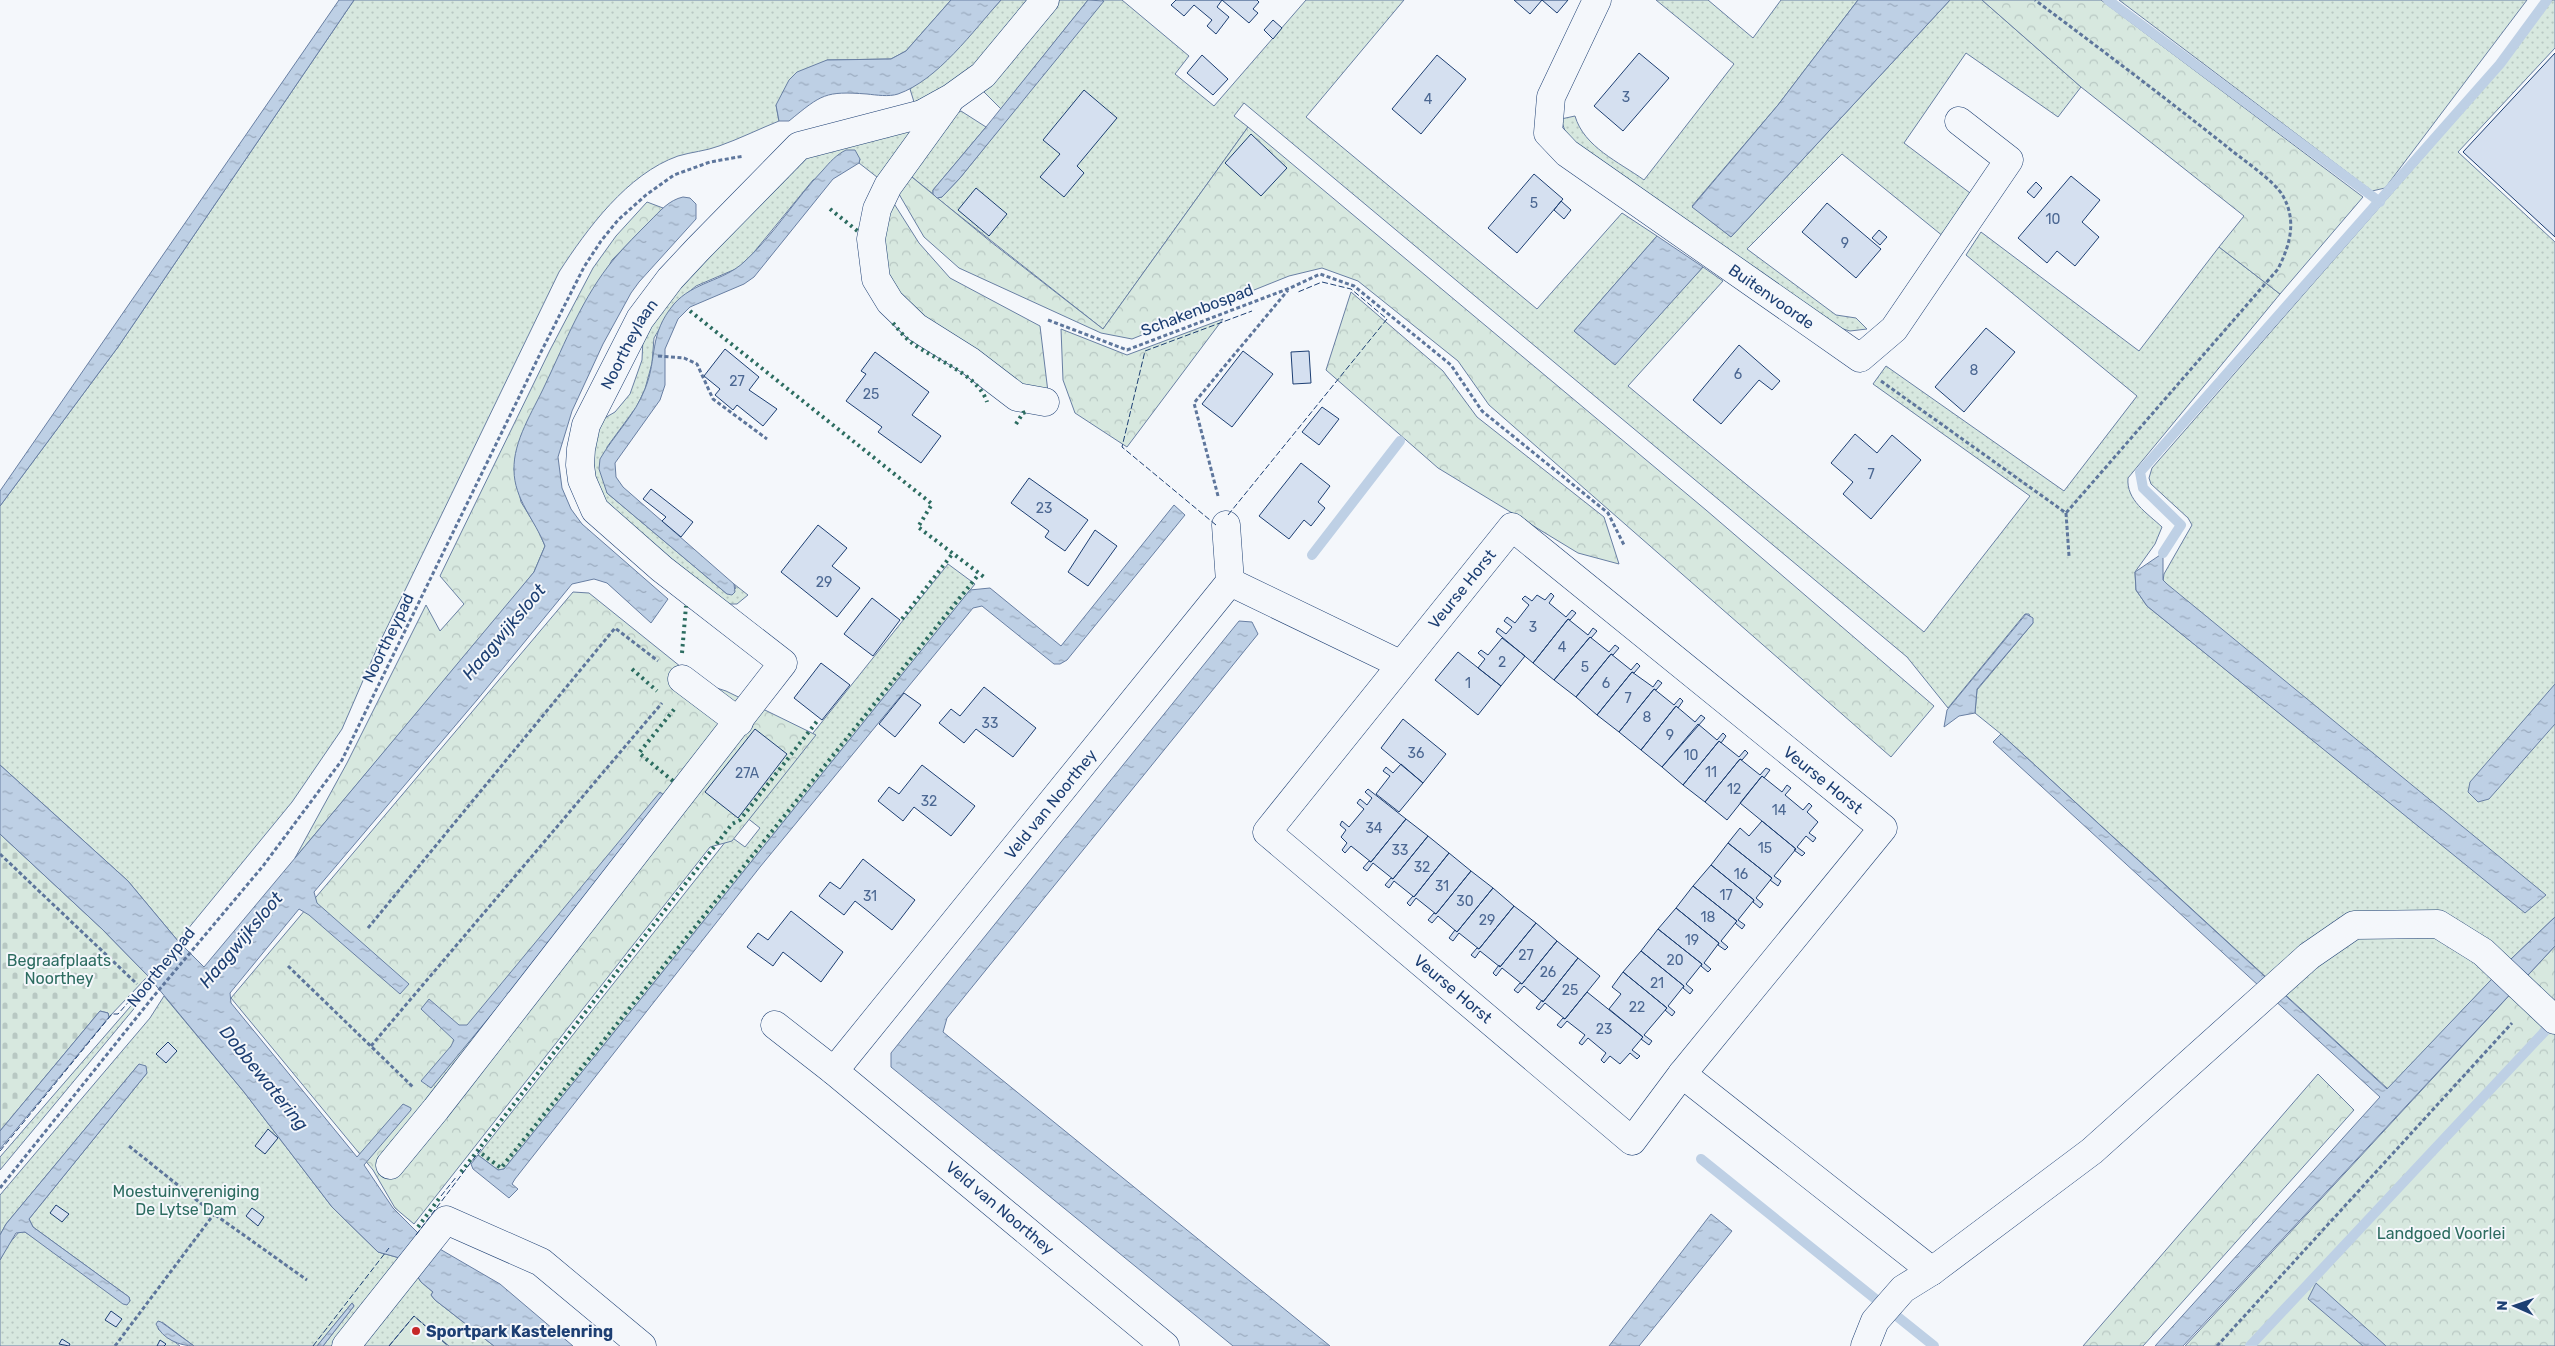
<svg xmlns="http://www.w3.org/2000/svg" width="2555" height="1346" viewBox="0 0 2555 1346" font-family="Rubik,sans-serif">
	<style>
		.grass { fill: url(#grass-dots); stroke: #687fa3 }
		.forest { fill: url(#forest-crowns); stroke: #687fa3 }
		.cemetery { fill: url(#cemetery-stones); stroke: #687fa3 }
		.pitch { fill: #d7e8df; stroke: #687fa3 }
		.water { fill: url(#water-ripples); stroke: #687fa3 }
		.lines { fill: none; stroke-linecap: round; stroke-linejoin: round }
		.stream { stroke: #bed0e5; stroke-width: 10 }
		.building { fill: #d5e0f0; stroke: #1d3f73 }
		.minor-casing { stroke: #1d3f73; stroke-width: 29 }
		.path { stroke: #5e769c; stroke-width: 3; stroke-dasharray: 4 2.5; stroke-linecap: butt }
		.minor { stroke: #f4f7fb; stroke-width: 28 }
		.hedge { stroke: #2c6c60; stroke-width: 4; stroke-dasharray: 2.5 4; stroke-linecap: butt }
		.fence { stroke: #1d3f73; stroke-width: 1; stroke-dasharray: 6 2.5; stroke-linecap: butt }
		.poi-dot { fill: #c62828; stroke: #f4f7fb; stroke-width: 2 }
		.labels { text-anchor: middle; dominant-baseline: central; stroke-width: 4; stroke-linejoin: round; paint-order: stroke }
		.number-label { font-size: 14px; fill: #4b6792 }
		.street-label { font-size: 16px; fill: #1d3f73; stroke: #f4f7fb }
		.park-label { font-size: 16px; fill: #2c6c60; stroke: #f4f7fb }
		.poi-label { font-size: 16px; font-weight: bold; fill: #1d3f73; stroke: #f4f7fb; text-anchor: start }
		.water-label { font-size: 18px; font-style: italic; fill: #1d3f73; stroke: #f4f7fb }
	</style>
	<defs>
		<pattern id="grass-dots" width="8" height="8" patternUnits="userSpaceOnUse" patternTransform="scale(1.25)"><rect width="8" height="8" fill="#d7e8df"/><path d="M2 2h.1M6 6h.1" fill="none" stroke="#b8c8c3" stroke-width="1.8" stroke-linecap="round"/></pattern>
		<pattern id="forest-crowns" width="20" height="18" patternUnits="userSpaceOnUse" patternTransform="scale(1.25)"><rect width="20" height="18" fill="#d7e8df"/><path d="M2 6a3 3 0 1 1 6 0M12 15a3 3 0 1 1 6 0" fill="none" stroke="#b8c8c3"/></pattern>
		<pattern id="cemetery-stones" width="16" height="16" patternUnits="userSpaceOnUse" patternTransform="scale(1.25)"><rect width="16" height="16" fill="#d7e8df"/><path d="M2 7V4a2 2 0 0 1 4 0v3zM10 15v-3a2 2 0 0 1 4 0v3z" fill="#b8c8c3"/></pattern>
		<pattern id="water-ripples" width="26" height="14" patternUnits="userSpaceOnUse" patternTransform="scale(1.25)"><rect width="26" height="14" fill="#bed0e5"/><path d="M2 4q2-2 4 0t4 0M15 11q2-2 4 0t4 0" fill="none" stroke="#9aaabe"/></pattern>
	</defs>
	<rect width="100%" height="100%" fill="#f4f7fb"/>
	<path class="grass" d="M354,0H951L906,51L891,59L827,60L776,105L779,121C759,129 739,139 719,146C706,151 691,152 678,156C627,174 587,229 559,272L378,646L342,729L292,802L178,941L128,881L0,765V506L118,347Z
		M1001,0H1033L967,73L941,91L914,102L910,89L945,61Z
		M1056,0H1088L1001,109L984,92L982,86Z
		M1103,0H1122L1189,56L1175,74L1214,106L1306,0H1404L1306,117L1537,309L1622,213L1657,236L1574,331L1614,364L1703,267L1723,281L1628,386L1924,632L2030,496L1873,384L1886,366L2064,491L2137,396L1966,255L1981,232L2139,351L2219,247L2280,294L2128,478C2126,500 2147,513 2162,527L2155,544L2135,572L2136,590L2147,606L2525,912L2163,581L2164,574L2192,525L2188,518L2151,484L2149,478L2152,468L2474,99L2504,64L2552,0H2555V48L2458,152L2555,242V917L2509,961L2388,1089L2001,734L1975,713L1977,690L2033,623L2029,614H2025L1948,708L1907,657L1244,103L1234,116L1248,127L1103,329L937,198L942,197L960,178Z
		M1656,0H1708L1753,38L1781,0H1858L1778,105L1692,206L1731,237L1950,0H1982L2081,87L2058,117L1966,53L1904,143L1974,196L1944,237L1842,154L1747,249L1836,315L1856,318L1867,329L1850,331L1833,326L1567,137L1561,119L1575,116C1584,147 1619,162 1644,180L1734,64Z
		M2119,0H2527L2385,188L2372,191Z
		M961,111L986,127L933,190V194L907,173L947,119Z
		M917,121L882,181L859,163L860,159L813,180L750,257L738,268L696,286L674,304L654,338L652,363L645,389L637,406L607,447V493L727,594L736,588L734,584L748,595L737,604H723L598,499L591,443L603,419L615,412L630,394L642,360L643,338L661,302L803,158Z
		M948,564L975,584L504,1169L498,1170L478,1155L730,836L745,847L760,828L746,817Z
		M149,985L152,987L0,1170V1157Z
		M164,996L244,1092L332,1207L378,1252L407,1260L421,1282L433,1292L431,1295L435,1300L494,1346H323L354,1306L352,1303L317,1346H194L162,1322L158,1329L180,1346H0V1260L7,1246L19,1232H25L130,1301L129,1297L33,1227L29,1219L147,1073L139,1064L6,1224L0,1235V1195L150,1018Z"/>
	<path class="forest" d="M1982,0H2101L2363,197L2280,294L2219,247L2244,216L2081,87Z
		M1248,127L1706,510L1934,706L1891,757L1489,405L1458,361L1358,281L1322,268L1289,276L1132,339L1101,333L959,268L924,237L896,189L907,173L991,242L1103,329Z
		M647,202L663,208L612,260L521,436L514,469L521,502L537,528L545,546L534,572L515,596L295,858L347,763L426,605L440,631L464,604L440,576L550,350L593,268L616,236Z
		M893,202L919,243L950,278L1040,326L1048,392C1027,393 958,349 939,335C918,319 900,296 881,277V224Z
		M1351,292L1443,371L1477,417L1604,517L1619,564L1578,553L1438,468L1326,370Z
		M1223,319L1127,447L1075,413L1063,380L1061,329L1127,355Z
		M573,592L589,593L701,683L726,691L816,735L732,841L710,847L414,1224L395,1208L373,1170L231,998Z
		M2555,946V1346H2185Z
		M2318,1074L2354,1110L2143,1346H2083Z"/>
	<path class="cemetery" d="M0,834L102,929L148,976L109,1017L108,1013L100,1011L0,1131Z"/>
	<path class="pitch" d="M414,1316L449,1346H389Z"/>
	<path class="water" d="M339,0H354L118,347L0,506V491Z
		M951,0H1001C973,31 938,80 898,94C889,97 876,95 867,94C825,91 822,94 789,121H779L776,105L789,80L797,72L827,60L891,59L906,51Z
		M1088,0L1104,1L960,178L942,197L937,198L933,194V190L986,127Z
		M1858,0H1950L1731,237L1692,207L1778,105Z
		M846,150H855L860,159L859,163L833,179L754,277L744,284L690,307L678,319L665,349V385L660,400L615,463L616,477L623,487L734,584L735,592L732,595L727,594L607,493L599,469L600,459C614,435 635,415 645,389C658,357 648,335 674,304C693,282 724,281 744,262C774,235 795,199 823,170C830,162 836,155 846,150Z
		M683,197L690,198L696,204V219L639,282L631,293L603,344L572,411L558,457L562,488L571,509L582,524L668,599L651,623L607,583L594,579L572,584L477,700L314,892L317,903L409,984L400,994L309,915L299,909L230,993L231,1003L357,1157L403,1104L411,1108V1110L364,1165L393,1208L426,1241L500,1284L573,1346H494L435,1300L431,1295L433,1292L421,1282L407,1260L378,1252L332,1207L244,1092L148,976L102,929L0,834V765L128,881L178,941L204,967L534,572L545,546C535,520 514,499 514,470C513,441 533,411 545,385C565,343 583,296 614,259C625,246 638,233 650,221C660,211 669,200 683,197Z
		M1657,236L1703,267L1615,365L1574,331Z
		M1174,505L1185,515L1067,660L1060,664H1054L982,606L973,608L760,867L515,1179L512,1184L518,1189L509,1198L473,1169L471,1164L478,1155L498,1170L504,1169L970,590L990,588L1061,646Z
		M2163,553V580L2167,584L2546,895L2525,913L2147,606L2136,590L2135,572Z
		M2026,614L2033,618V623L1977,689L1975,713L1959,716L1944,727L1947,710Z
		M1239,621L1252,622L1258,634L947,1018L943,1032L1330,1346H1233L891,1067V1053Z
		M2555,684V724L2489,799L2478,802L2468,792L2470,782Z
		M2001,734L2387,1089L2509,961L2555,917V946L2183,1346H2155L2380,1097L1993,742Z
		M660,792L669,799L431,1088L421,1081L451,1046L454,1040L421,1009L429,999L459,1025H467Z
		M100,1011L108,1013L109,1017L0,1149V1131Z
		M139,1064L146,1066L147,1073L29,1219L33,1227L129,1297L130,1301L127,1305L123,1304L25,1232L16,1233L0,1260V1235L6,1224Z
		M1711,1214L1732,1231L1639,1346H1609Z
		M2316,1283L2386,1346H2363L2308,1299Z
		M352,1303L354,1306L323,1346H317Z
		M158,1321L161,1322L194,1346C180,1346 162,1339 156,1324Z"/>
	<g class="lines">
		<path class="stream" d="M2108,0L2380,202
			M2163,553L2181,525L2143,488L2140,472L2500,64L2547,0
			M1312,555L1400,441
			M1701,1159L1934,1346
			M2250,1346L2546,1030"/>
	</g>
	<path class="building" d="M1176,0H1222L1217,7L1229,17L1216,34L1207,26L1212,20L1194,5L1184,16L1171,5Z
		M1222,0H1257L1259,2L1253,9L1258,13L1249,23Z
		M1514,0H1568L1557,13L1542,0L1530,14Z
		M1273,20L1282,28L1273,39L1264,30Z
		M1639,53L1669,78L1623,131L1594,106Z
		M2555,53V237L2463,152Z
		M1202,55L1228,79L1213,95L1187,73Z
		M1437,55L1466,79L1421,134L1392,109Z
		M1084,90L1117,118L1077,166L1084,173L1064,197L1040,177L1060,154L1043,140Z
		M1251,134L1287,168L1261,196L1225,163Z
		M1534,174L1563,199L1517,253L1488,228Z
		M2071,176L2100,200L2082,222L2099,237L2075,266L2057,251L2047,263L2018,238Z
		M2036,182L2042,188L2034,198L2027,192Z
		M976,188L1007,214L989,236L958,210Z
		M1561,201L1571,210L1564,219L1554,210Z
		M1827,203L1881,249L1856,278L1802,232Z
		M1879,230L1887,237L1880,245L1872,238Z
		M1986,328L2015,352L1964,412L1935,387Z
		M1739,345L1780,381L1772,390L1759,380L1721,424L1693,400Z
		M725,349L759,377L749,390L777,409L763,426L737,405L733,410L715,395L720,389L704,376Z
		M1243,351L1273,374L1232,427L1202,404Z
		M1309,351L1311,383L1293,384L1291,352Z
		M875,352L929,392L912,415L941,436L921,463L878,432L882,427L846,401L866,374L861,371Z
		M1322,407L1339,419L1319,445L1302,432Z
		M1855,434L1877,453L1892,435L1921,460L1871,519L1843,494L1853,482L1831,463Z
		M1301,463L1330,486L1318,502L1325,508L1311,526L1304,520L1289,539L1259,516Z
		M1029,478L1088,520L1065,551L1045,537L1049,531L1011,503Z
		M651,489L693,522L681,537L662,521L666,517L643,499Z
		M818,525L847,548L832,566L860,588L837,617L781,572Z
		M1095,530L1117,546L1088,586L1068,572Z
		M1551,593L1554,596L1549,603L1566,617L1572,610L1576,613L1570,620L1568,619L1533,663L1496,632L1498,628L1506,634L1512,627L1504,621L1507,617L1515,623L1529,605L1522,599L1525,596L1532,601L1537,595L1545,600Z
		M872,598L900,620L873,656L844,634Z
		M1568,619L1588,635L1593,628L1597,631L1591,638L1590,637L1554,680L1533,663Z
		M1590,637L1609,652L1615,645L1619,648L1613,655L1611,654L1576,697L1554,680Z
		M1502,638L1525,656L1501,686L1478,668L1485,659L1478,653L1481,650L1488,655Z
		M1458,652L1501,686L1478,715L1435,680Z
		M1611,654L1631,670L1637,663L1640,666L1634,673L1632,672L1597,715L1576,697Z
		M821,663L850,685L822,720L794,698Z
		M1632,672L1653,687L1658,680L1662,683L1656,690L1654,689L1619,732L1597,715Z
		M984,687L1036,728L1013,757L976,729L964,743L939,723L951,709L960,716Z
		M1654,689L1674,705L1680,698L1683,701L1678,708L1676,706L1641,750L1619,732Z
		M904,693L921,705L895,737L879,724Z
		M1676,706L1695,722L1701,715L1705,718L1662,767L1641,750Z
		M1403,719L1446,754L1423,783L1381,748Z
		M1698,724L1717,740L1723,733L1726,736L1721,743L1719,741L1683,785L1662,767Z
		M755,729L787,754L738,818L705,792Z
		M1719,741L1739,757L1745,750L1748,753L1742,760L1740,759L1705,802L1683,785Z
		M1740,759L1760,775L1766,768L1770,770L1764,778L1762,776L1727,820L1705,802Z
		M1401,764L1423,783L1399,812L1376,794L1390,776L1383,771L1386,767L1393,773Z
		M922,765L975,806L951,836L914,807L903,821L878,801L889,787L899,794Z
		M1762,776L1782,792L1787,785L1791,788L1785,795L1803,810L1809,803L1812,806L1807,812L1818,822L1809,833L1816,838L1813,842L1806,836L1797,847L1805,853L1802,856L1794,850L1796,849L1740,803Z
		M1368,789L1406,819L1371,862L1351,846L1345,853L1342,850L1347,843L1341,837L1346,830L1340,825L1342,821L1349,827L1364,809L1357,803L1360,799L1367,805L1372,798L1365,792Z
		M1406,819L1428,836L1393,879L1373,863L1367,871L1363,868L1369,861L1371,862Z
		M1762,821L1796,849L1774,876L1781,881L1778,886L1770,880L1772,878L1728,843L1740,828L1749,836Z
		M1428,836L1449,853L1414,897L1394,881L1389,888L1385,885L1391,878L1393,879Z
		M1728,843L1772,878L1756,898L1763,904L1760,908L1753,902L1754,900L1711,865Z
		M1449,853L1471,871L1436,914L1416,898L1410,906L1407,903L1413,896L1414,897Z
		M863,859L915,900L892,930L855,901L844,915L819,896L830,882L840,889Z
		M1711,865L1754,900L1738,920L1745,925L1742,929L1735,923L1737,921L1693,886Z
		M1471,871L1493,888L1457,932L1438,916L1432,923L1428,920L1434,913L1436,914Z
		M1693,886L1737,921L1721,941L1728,947L1725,950L1718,945L1719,943L1676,908Z
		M1493,888L1514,906L1479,949L1459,933L1453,941L1449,938L1455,930L1457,932Z
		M1514,906L1536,923L1500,967L1480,951L1475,958L1471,955L1477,948L1479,949Z
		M1676,908L1719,943L1704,963L1711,969L1708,972L1701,966L1702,964L1658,929Z
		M791,911L843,952L821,982L783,952L773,966L747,947L758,933L768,940Z
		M1536,923L1557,941L1522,984L1502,968L1496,976L1493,973L1499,965L1500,967Z
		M1658,929L1702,964L1686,984L1693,990L1690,994L1683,988L1684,986L1641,951Z
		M1557,941L1578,958L1543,1002L1524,986L1518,993L1514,990L1520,983L1522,984Z
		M1641,951L1684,986L1668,1006L1675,1012L1672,1016L1665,1010L1667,1008L1623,972Z
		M1578,958L1600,976L1565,1019L1545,1003L1539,1010L1536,1008L1542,1000L1543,1002Z
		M1623,972L1667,1008L1644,1035L1652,1041L1649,1045L1641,1039L1643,1037L1609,1009L1621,994L1612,987Z
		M1587,992L1643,1037L1632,1050L1640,1056L1637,1059L1630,1053L1620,1064L1610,1056L1604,1063L1601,1060L1606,1053L1588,1038L1582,1045L1579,1043L1585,1035L1567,1021L1561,1028L1557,1025L1563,1018L1565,1019Z
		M168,1042L177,1051L166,1063L156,1054Z
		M268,1129L278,1138L265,1154L255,1146Z
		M56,1205L69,1214L62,1222L50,1213Z
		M252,1208L264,1217L258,1226L246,1216Z
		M111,1311L122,1319L116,1327L105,1320Z
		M62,1339L70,1344L69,1346L59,1344Z
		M160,1340L166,1344L164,1346H157Z"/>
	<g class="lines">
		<g class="minor-casing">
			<g id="minor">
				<path id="s1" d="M1597,0L1551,97L1548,133L1567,153L1860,358L1894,329L2009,160L1959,121"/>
				<path d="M948,103L888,186L877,209L871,239L876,279L890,302L916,327L970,361L1017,397L1045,402"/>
				<path d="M1512,527L1883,828L1682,1074L1632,1141L1267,832Z"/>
				<path d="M1230,582L1400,664"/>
				<path d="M682,679L739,722"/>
				<path d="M775,1025L834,1071"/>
				<path d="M1682,1074L1932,1271"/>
				<path id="s2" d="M390,1165L436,1109L783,663L662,569L595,510L582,480L580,465L581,449L586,425L640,319L670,279L698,249L799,146L922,114L951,98L983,75L1045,0"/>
				<path d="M346,1346L446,1220L541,1262L642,1346"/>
				<path id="s3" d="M1165,1346L834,1071L1230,582L1226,525"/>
				<path d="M1865,1346L1875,1321L1903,1289L1932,1271L2092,1151L2309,956L2354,925L2438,924L2483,952L2555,1020"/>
			</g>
		</g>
		<path class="path" d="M1048,320L1127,350L1290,288L1320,274L1354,286L1451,365L1482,411L1608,513L1624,545
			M658,356L684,358L697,364L713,399L767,439
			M1881,381L2066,513L2278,269C2290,245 2297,221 2283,196C2275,181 2240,158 2226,146C2163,96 2099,48 2035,0
			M1218,496L1194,403L1288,290
			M2066,513L2069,556
			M0,854L137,984
			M368,928L615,628L658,661
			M288,966L413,1087
			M371,1046L662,703
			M129,1146L214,1214L307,1280
			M0,1188L153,997L263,866L342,760L541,352L584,267L601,241L618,220L646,195L674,175L710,162L744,156
			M115,1346L214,1214
			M2217,1346L2512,1023"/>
		<use href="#minor" class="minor"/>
		<path class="hedge" d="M830,209L860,233
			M690,311L932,504L918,527L984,577
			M893,323C899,330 905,338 912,343C935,360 978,374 987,402
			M1016,424L1023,413L1029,411
			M902,619L953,553
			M682,653L686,606
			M632,669L657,691
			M673,781L639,753L676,707
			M482,1154L501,1168L979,574
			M461,1172L732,824L740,820L818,720
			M418,1227L441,1196"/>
		<path class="fence" d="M1228,515L1387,319L1351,289L1322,282L1298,292
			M1216,525L1122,447L1145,351L1252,311
			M0,1151L112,1014H118L147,981
			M441,1196L457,1176
			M416,1235L481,1149
			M313,1346L389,1248
			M389,1346L414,1316L448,1346"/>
	</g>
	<circle class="poi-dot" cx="416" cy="1331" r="5"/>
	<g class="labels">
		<g class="number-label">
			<text x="1626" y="97">3</text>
			<text x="1428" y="99">4</text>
			<text x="1534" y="203">5</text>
			<text x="2053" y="219">10</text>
			<text x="1845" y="243">9</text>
			<text x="1974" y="370">8</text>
			<text x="1738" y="374">6</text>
			<text x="737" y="381">27</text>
			<text x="871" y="394">25</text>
			<text x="1871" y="474">7</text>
			<text x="1044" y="508">23</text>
			<text x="824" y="582">29</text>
			<text x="1533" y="627">3</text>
			<text x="1562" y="647">4</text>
			<text x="1502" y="662">2</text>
			<text x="1585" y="667">5</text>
			<text x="1468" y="683">1</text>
			<text x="1606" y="683">6</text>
			<text x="1628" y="698">7</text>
			<text x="1647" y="717">8</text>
			<text x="990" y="723">33</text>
			<text x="1670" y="735">9</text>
			<text x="1416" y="753">36</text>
			<text x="1691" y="755">10</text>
			<text x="1711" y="772">11</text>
			<text x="747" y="773">27A</text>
			<text x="1734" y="789">12</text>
			<text x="929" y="801">32</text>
			<text x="1779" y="810">14</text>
			<text x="1374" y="828">34</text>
			<text x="1765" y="848">15</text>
			<text x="1400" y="850">33</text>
			<text x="1422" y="867">32</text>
			<text x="1741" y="874">16</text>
			<text x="1442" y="886">31</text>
			<text x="1726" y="895">17</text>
			<text x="870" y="896">31</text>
			<text x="1465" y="901">30</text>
			<text x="1708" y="917">18</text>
			<text x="1487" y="920">29</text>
			<text x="1692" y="940">19</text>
			<text x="1526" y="955">27</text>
			<text x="1675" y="960">20</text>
			<text x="1548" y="972">26</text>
			<text x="1657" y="983">21</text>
			<text x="1570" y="990">25</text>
			<text x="1637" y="1007">22</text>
			<text x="1604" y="1029">23</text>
		</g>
		<g class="street-label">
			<text stroke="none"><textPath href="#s1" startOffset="421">Buitenvoorde</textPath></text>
			<text transform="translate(1197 310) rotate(-21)">Schakenbospad</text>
			<text stroke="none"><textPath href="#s2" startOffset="1060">Noortheylaan</textPath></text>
			<text transform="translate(1462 589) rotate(-51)">Veurse Horst</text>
			<text transform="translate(388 638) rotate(-64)">Noortheypad</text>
			<text transform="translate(1823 780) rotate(39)">Veurse Horst</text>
			<text stroke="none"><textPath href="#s3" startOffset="774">Veld van Noorthey</textPath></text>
			<text transform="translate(161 967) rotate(-51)">Noortheypad</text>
			<text transform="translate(1453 989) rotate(40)">Veurse Horst</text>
			<text transform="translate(1000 1208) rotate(40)">Veld van Noorthey</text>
		</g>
		<g class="park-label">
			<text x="59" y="960">Begraafplaats<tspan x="59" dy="18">Noorthey</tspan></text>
			<text x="186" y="1191">Moestuinvereniging<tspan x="186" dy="18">De Lytse Dam</tspan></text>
			<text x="2441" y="1233">Landgoed Voorlei</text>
		</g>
		<g class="poi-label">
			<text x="426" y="1331">Sportpark Kastelenring</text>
		</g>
		<g class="water-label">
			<text transform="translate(504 632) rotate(-50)">Haagwijksloot</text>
			<text transform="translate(241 940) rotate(-50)">Haagwijksloot</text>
			<text transform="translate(264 1078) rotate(51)">Dobbewatering</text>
		</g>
	</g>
	<g transform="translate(2515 1306) rotate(272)" stroke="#f4f7fb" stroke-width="4" paint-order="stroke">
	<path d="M0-4L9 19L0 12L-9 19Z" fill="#1d3f73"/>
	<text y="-8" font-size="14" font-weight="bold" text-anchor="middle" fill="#1d3f73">N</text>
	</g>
</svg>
